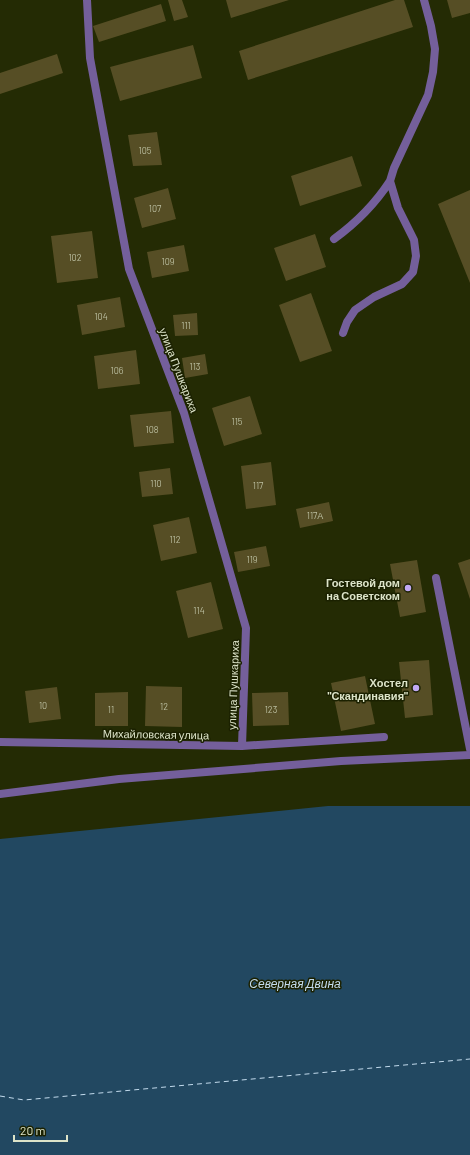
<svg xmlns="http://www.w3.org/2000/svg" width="470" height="1155" viewBox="0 0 470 1155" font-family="Barlow,sans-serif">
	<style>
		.water { fill: #224861 }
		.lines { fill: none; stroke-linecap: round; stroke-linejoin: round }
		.ferry { stroke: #c3dbed; stroke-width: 1; stroke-dasharray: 5 4; stroke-linecap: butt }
		.building { fill: #564e25 }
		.service { stroke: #745f9b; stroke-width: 8 }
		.minor { stroke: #745f9b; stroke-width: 8 }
		.poi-dot { fill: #c1a8f3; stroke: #1b2100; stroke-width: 1.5 }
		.labels { text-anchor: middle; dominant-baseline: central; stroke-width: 3; stroke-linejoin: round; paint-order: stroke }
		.number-label { font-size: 9px; fill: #bbbea0 }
		.street-label { font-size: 11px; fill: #dde4c9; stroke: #1b2100 }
		.poi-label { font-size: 11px; font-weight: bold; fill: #dde4c9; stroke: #1b2100; text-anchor: end }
		.water-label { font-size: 12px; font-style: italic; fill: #c3dbed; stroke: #1b2100 }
	</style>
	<rect width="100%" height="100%" fill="#242b04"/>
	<path class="water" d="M328,806H470V1155H0V839Z"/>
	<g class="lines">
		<path class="ferry" d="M0,1096L24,1100L470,1059"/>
	</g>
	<path class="building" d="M168,0H182L188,17L174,21Z
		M226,0H289L231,18Z
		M395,0H404L413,27L248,80L239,51Z
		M447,0H470V13L452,18Z
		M161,4L166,21L99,42L93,26Z
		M193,45L202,78L120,101L110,67Z
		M57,54L63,73L0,94V73Z
		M157,132L162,165L133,166L128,135Z
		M352,156L362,186L300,206L291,176Z
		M168,188L176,219L142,228L134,198Z
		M470,190V283L438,204Z
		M92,231L98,278L57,283L51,236Z
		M315,234L326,267L286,281L274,248Z
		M184,245L189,271L152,278L147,252Z
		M311,293L332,351L300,362L279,305Z
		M120,297L125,327L82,335L77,305Z
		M197,313L198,335L175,336L173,315Z
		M136,350L140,384L98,389L94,356Z
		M205,354L208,374L185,378L182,358Z
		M250,396L262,434L224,446L212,408Z
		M171,411L174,443L134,447L130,415Z
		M271,462L276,505L246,509L241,466Z
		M170,468L173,494L142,497L139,472Z
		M329,502L333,521L300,528L296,509Z
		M189,517L197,553L161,561L153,525Z
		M266,546L270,566L238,572L234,552Z
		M470,559V599L458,563Z
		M417,560L426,612L400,617L390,564Z
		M211,582L223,629L188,638L176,591Z
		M429,660L433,715L405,718L399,662Z
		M365,676L375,724L341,731L331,683Z
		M146,686L182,687V727L145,726Z
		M57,687L61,719L29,723L25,691Z
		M128,692V726H95V693Z
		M288,692L289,725L253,726L252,693Z"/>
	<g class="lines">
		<path class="service" d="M334,239C356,223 375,204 390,181
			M343,333L347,322L355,310L374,297L402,284L413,272L416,256L414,240L398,208L390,181L394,168L428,95L433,72L435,49L431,26L424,0
			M436,578L470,749"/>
		<path class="minor" d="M87,0L90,58L129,269L184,413L246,628L242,746
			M0,742L242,746L384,737
			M0,794L119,779L341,761L470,755"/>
	</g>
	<g class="poi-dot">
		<circle cx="408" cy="588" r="4"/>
		<circle cx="416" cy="688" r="4"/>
	</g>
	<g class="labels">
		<g class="number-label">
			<text x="145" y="150">105</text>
			<text x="155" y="208">107</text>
			<text x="75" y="257">102</text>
			<text x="168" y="261">109</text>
			<text x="101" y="316">104</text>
			<text x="186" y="325">111</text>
			<text x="195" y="366">113</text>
			<text x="117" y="370">106</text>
			<text x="237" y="421">115</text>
			<text x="152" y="429">108</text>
			<text x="156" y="483">110</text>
			<text x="258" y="485">117</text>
			<text x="315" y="515">117А</text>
			<text x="175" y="539">112</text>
			<text x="252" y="559">119</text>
			<text x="199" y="610">114</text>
			<text x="43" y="705">10</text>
			<text x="164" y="706">12</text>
			<text x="111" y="709">11</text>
			<text x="271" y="709">123</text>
		</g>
		<g class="street-label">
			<text transform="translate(179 370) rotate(69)">улица Пушкариха</text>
			<text transform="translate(233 685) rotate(-88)">улица Пушкариха</text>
			<text transform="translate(156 734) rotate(1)">Михайловская улица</text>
		</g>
		<g class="poi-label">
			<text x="400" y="582">Гостевой дом<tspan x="400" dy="13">на Советском</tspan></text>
			<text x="408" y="682">Хостел<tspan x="408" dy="13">"Скандинавия"</tspan></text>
		</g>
		<g class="water-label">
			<text x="295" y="983">Северная Двина</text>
		</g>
	</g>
	<path d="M14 1135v6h53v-6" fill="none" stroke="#dde4c9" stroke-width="2"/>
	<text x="20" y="1135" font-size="12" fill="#dde4c9" stroke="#1b2100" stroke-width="3" paint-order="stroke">20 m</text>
</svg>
